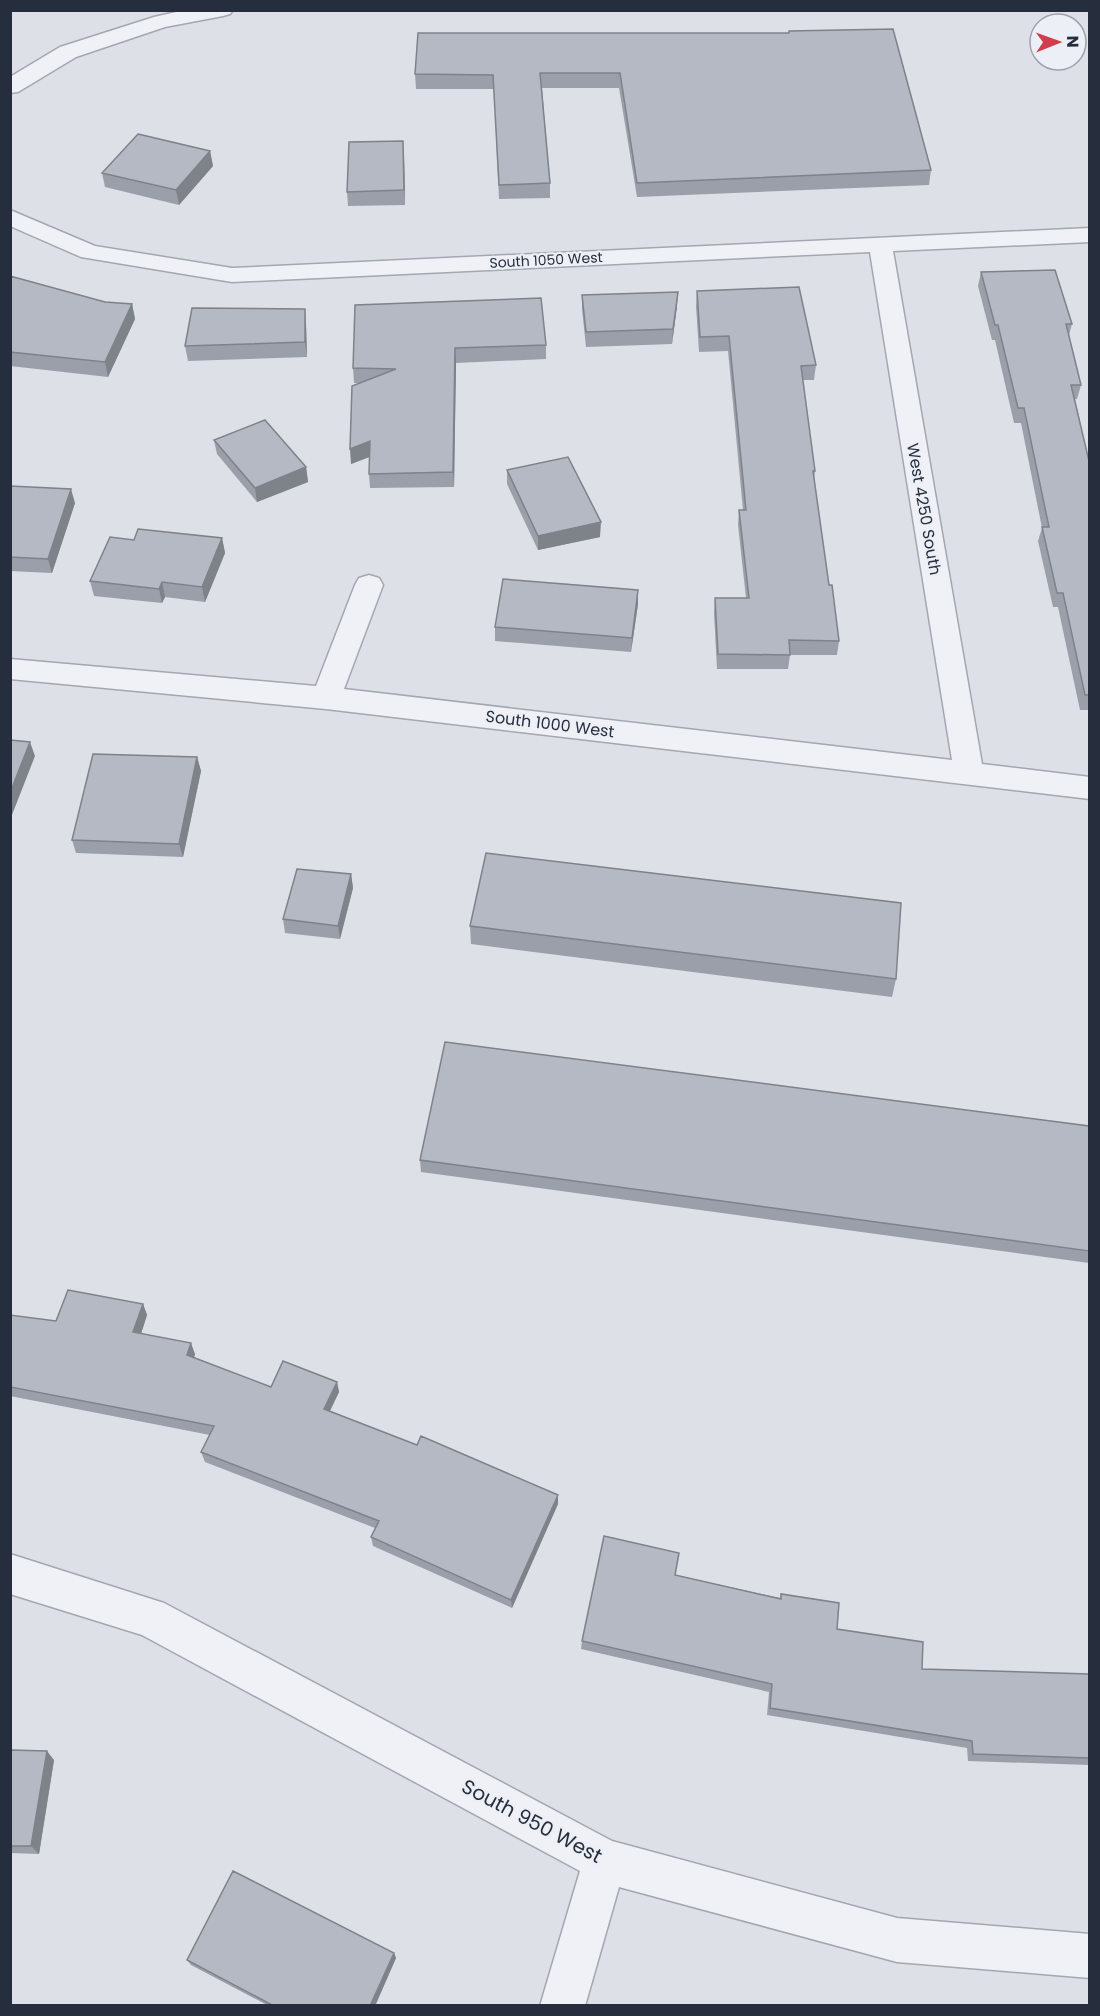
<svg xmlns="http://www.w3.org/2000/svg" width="1100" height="2016" viewBox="0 0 1100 2016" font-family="Poppins,sans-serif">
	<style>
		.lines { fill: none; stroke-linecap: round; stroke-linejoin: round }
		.minor-casing { stroke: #a2a7b1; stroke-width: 3 }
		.minor { fill: #f0f1f6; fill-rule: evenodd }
		.wall { fill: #9b9fa9 }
		.shaded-wall { fill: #7e8289 }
		.building { fill: #b4b9c4; stroke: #7e8289; stroke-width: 1.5 }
		.labels { text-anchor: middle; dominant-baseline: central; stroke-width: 4.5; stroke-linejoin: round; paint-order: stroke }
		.far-street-label { font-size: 14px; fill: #262e3e; stroke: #eceff5 }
		.street-label { font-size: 16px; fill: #262e3e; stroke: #eceff5 }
		.near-street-label { font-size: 20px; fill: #262e3e; stroke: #eceff5 }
	</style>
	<rect width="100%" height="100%" fill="#dde0e7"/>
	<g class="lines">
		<g class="minor-casing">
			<path id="minor" d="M185,10H233L230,14L223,16L165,27L76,57L18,92L10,93V77L60,47L154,17Z
				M10,210L95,246L232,268L1090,228V242L893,251L982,764L1090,777V799L326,709L10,679V659L316,686L355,585L359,578L369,575L379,578L383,585L344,689L952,760L870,252L232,282L81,257L10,226Z
				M10,1554L164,1603L612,1841L897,1918L1090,1934V1978L897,1962L619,1887L585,2006H540L580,1871L142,1635L10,1594Z"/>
		</g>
		<use href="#minor" class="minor"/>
	</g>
	<path class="wall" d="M789,31L931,170L929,185L637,197L619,88H542L550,183V198L499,199L494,89H416L415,74L789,33Z
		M210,151L213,166L179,205L105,187L102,173Z
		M404,155L405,205L348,206L347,192Z
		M981,272L1072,324L1069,335L1081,385L1077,399H1075L1089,461V710H1080L1058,607H1053L1038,541L1042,528L1021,423H1014L995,340H992L978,286Z
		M10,276L105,302L132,304L135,319L108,377L10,366Z
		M697,291L816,365L814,380H803L815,471L814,480L829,585L839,641L837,655H790L788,669H717L714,613L715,598H746L738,525L739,510H743L728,351L699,352L696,306Z
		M582,295L677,306L672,344L586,347L582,309Z
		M355,305L546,345V359L456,363L454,487L370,488L369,474V457L351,464L360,383H354L353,368Z
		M306,324L307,357L188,361L185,346Z
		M214,440L306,467L308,482L257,502L217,454Z
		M507,470L600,537L538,550L507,484Z
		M10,486L75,503L52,573L10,571Z
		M222,538L225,553L205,602L165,597L162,603L94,596L90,581L134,540Z
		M638,604L631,652L495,641V627Z
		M197,757L201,771L183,857L76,853L72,840Z
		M351,874L353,888L340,939L285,933L283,919Z
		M470,926L896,979L892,997L471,944Z
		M1089,1126V1263L421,1172L420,1160Z
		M143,1304L147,1315L141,1334L195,1354L194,1358L271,1387L337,1382L339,1392L330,1411L558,1504L512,1608L373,1546L371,1537L375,1528L205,1462L201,1452L210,1435L10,1396V1315L56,1321Z
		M675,1575L780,1598L781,1594L837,1629L922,1669L1089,1674V1765L968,1761L967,1748L767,1715L769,1692L581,1649L582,1641Z
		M10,1750L54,1760L39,1854L10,1853Z
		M394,1953L396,1958L375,2006H269L191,1965L187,1960Z"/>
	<path class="shaded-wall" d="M403,141L404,155L405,205L404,190Z
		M210,151L213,166L179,205L176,190Z
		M678,292L677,306L672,344L673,329Z
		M132,304L135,319L108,377L105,362Z
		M305,309L306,324L307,357L305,342Z
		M455,348L456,363L454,487L453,472Z
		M370,441L372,456L351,464L350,449Z
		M306,467L308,482L257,502L255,488Z
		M71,489L75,503L52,573L48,559Z
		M601,522L600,537L538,550V536Z
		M222,538L225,553L205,602L202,587Z
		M162,582L165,597L162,603L159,589Z
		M638,590V604L631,652L632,638Z
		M30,742L35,756L10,820V793Z
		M197,757L201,771L183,857L179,844Z
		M351,874L353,888L340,939L338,926Z
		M143,1304L147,1315L138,1343L133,1332Z
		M191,1343L195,1354L191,1366L187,1355Z
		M337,1382L339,1392L326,1419L324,1409Z
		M558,1495V1504L512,1608L511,1600Z
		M47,1751L54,1760L39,1854L31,1846Z
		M394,1953L396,1958L375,2006H370Z"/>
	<path class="building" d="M893,29L931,170L637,183L620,73H540L550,183L499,185L493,75L415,74L418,33H789V31Z
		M138,134L210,151L176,190L102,173Z
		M403,141L404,190L347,192L349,142Z
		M1055,270L1072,324H1066L1081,385H1071L1089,461V695H1085L1063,593H1057L1042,527H1049L1024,408H1018L998,325H995L981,272Z
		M10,276L105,302L132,304L105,362L10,352Z
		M799,287L816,365L801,366L815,471H813L829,585H832L839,641L789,640L790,655L718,654L715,598H749L739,510H746L729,336L700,337L697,291Z
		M678,292L673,329L586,332L582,295Z
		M541,298L546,345L455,348L453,472L369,474L370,441L350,449L352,386L396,369L353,368L355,305Z
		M192,308L305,309V342L185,346Z
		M265,420L306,467L255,488L214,440Z
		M568,457L601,522L538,536L507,470Z
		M10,486L71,489L48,559L10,557Z
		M138,529L222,538L202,587L162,582L159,589L90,581L110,537L134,540Z
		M503,579L638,590L632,638L495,627Z
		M10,740L30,742L10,793Z
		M93,754L197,757L179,844L72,840Z
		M486,853L901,903L896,979L470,926Z
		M297,869L351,874L338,926L283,919Z
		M445,1042L1089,1126V1251L420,1160Z
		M68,1290L143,1304L133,1332L191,1343L187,1355L271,1387L283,1361L337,1382L324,1409L417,1445L421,1436L558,1495L511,1600L371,1537L379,1521L201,1452L214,1426L10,1387V1315L56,1321Z
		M604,1536L679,1553L675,1575L781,1599V1594L839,1603L837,1629L923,1642L922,1669L1089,1674V1758L973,1754L972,1741L770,1708L772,1684L582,1641Z
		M10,1750L47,1751L31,1846H10Z
		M233,1871L394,1953L370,2006H274L187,1960Z"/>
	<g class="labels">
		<g class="far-street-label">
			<text transform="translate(546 260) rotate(-3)">South 1050 West</text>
		</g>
		<g class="street-label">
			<text transform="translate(924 509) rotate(80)">West 4250 South</text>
			<text transform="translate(550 724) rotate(7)">South 1000 West</text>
		</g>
		<g class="near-street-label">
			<text transform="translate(532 1821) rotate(28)">South 950 West</text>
		</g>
	</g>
	<rect width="1100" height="2016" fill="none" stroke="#262e3e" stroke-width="24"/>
	<g transform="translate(1058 42) rotate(89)"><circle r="28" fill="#eceff5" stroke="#9da2ac" stroke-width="1.5"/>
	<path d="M0-4.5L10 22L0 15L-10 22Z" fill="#d13d4c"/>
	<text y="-9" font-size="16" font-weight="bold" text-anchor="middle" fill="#262e3e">N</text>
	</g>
</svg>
